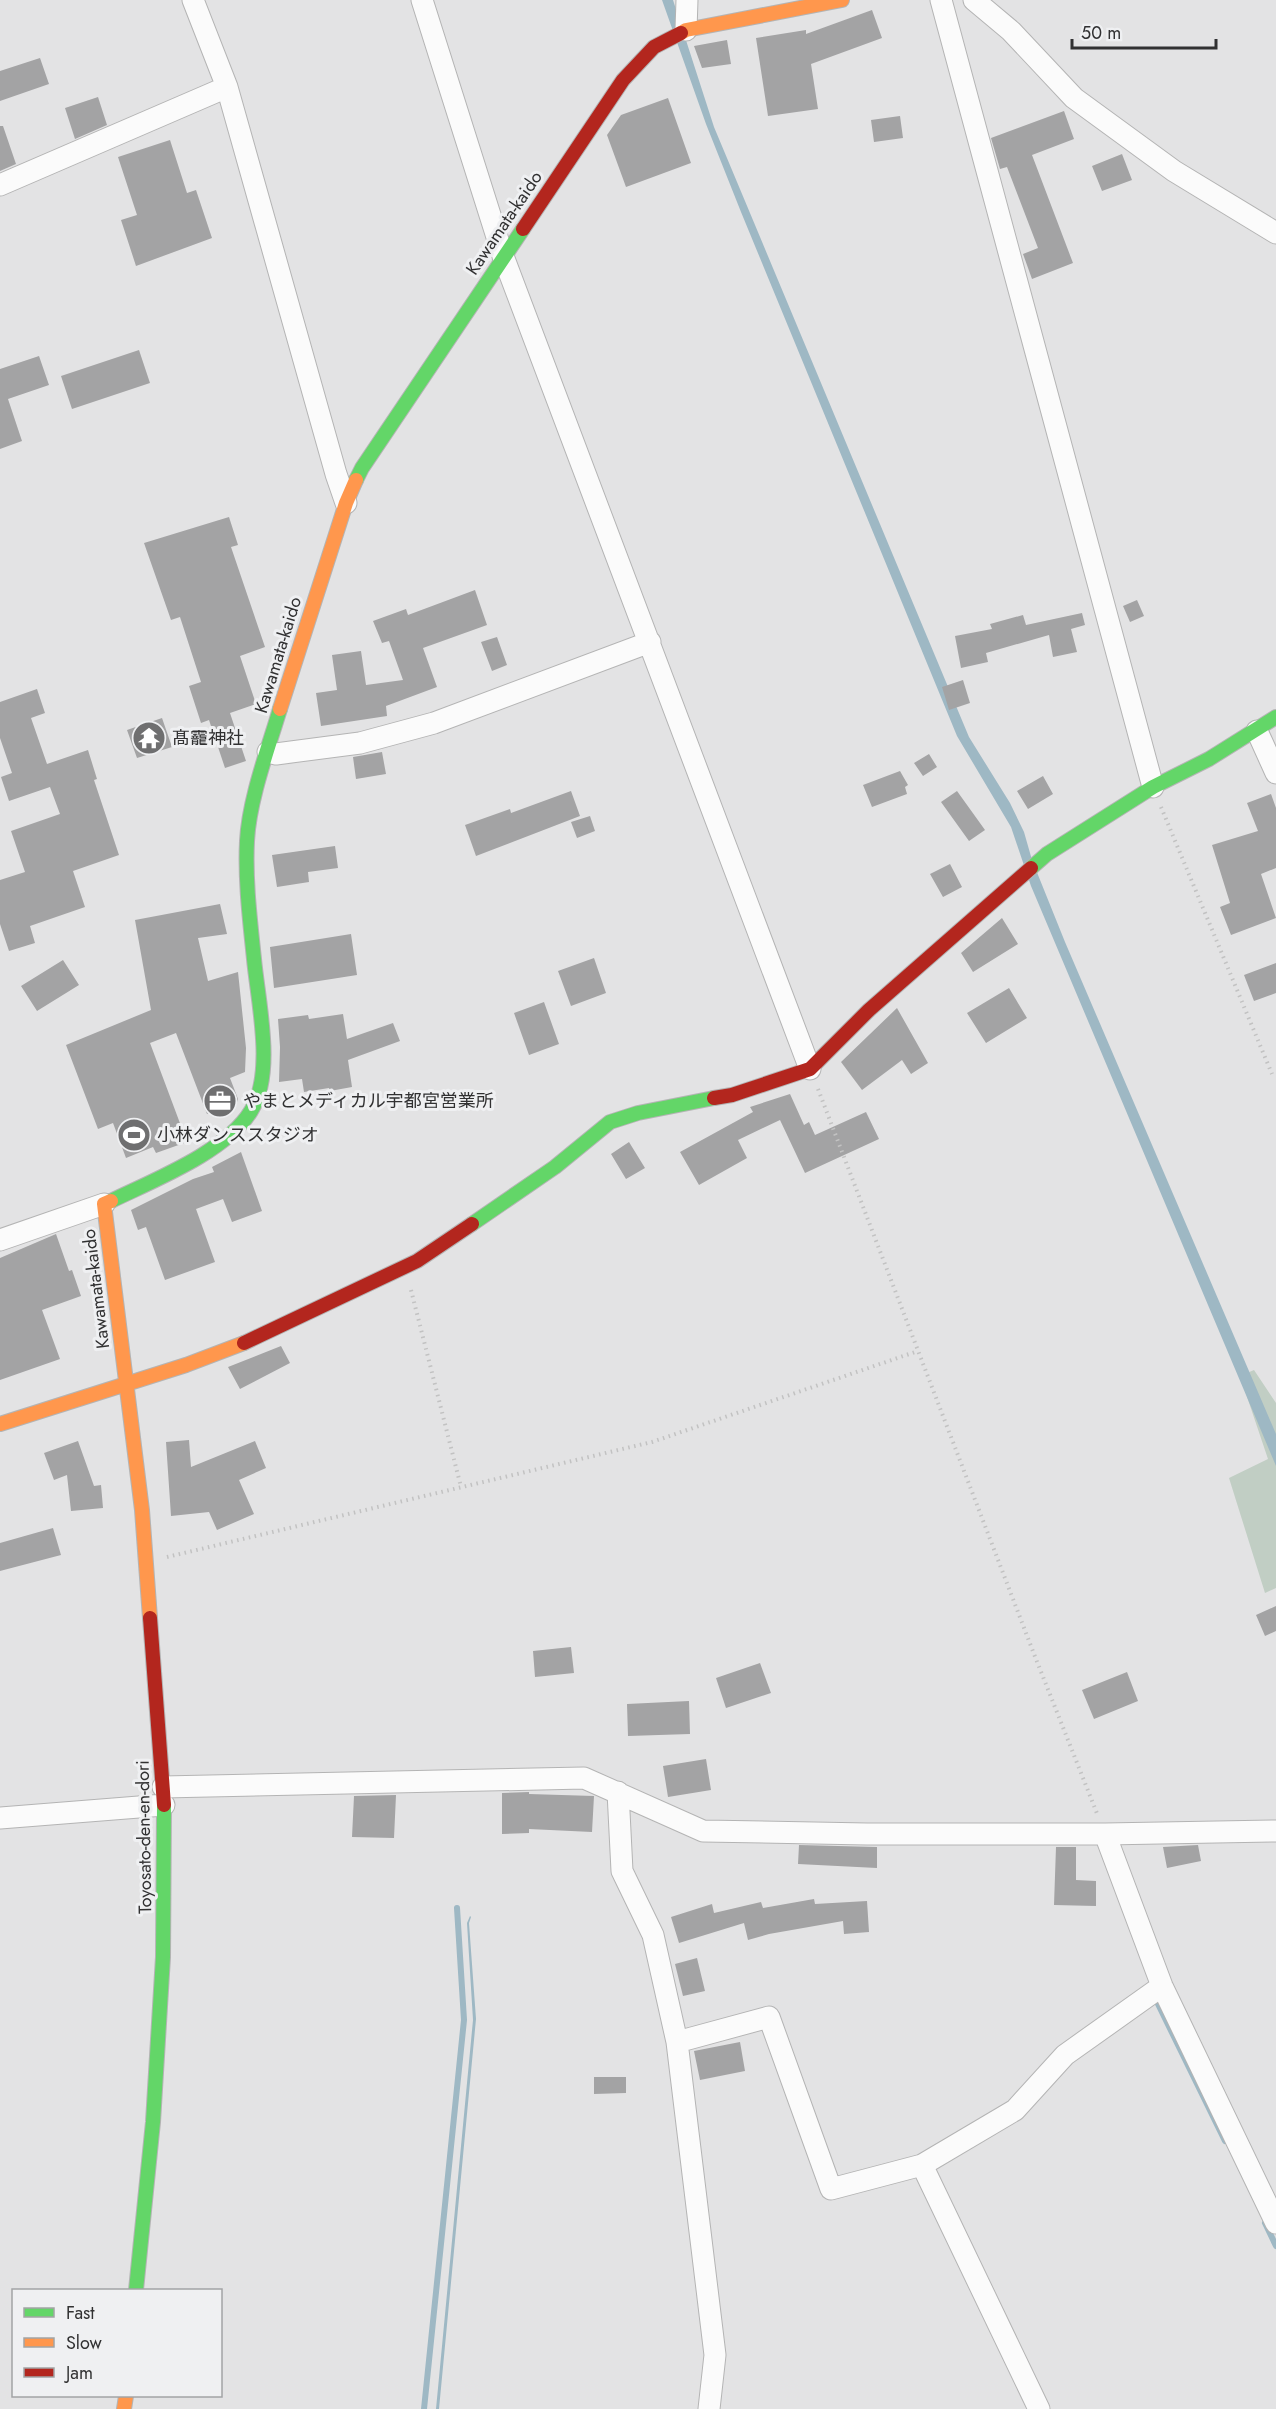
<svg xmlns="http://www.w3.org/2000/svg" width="1276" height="2409" viewBox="0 0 1276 2409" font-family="Jost,'Noto Sans JP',sans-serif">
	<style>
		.green { fill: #c1cec4 }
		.water { fill: #9eb8c4 }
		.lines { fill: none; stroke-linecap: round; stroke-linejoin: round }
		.stream { stroke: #9eb8c4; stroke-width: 6 }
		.building { fill: #a3a3a4 }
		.street-casing { stroke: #b4b4b4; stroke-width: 23 }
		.fast-casing { stroke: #b4b4b4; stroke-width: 16 }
		.slow-casing { stroke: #b4b4b4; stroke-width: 16 }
		.jam-casing { stroke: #b4b4b4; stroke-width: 16 }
		.path { stroke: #c2c2c2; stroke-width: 4; stroke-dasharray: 1.5 4.5; stroke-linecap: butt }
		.street { stroke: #fbfbfb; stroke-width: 21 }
		.fast { stroke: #63d668; stroke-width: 14 }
		.slow { stroke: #ff974d; stroke-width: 14 }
		.jam { stroke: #b3261e; stroke-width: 14 }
		.labels { text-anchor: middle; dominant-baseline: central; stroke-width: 6; stroke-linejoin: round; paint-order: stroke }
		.street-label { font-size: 18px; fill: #313132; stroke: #eff0f2 }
		.poi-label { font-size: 18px; fill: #313132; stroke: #eff0f2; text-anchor: start }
	</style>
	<rect width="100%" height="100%" fill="#e3e3e4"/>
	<path class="green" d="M1254,1370L1276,1403V1588L1265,1593L1229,1478L1268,1459L1240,1376Z"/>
	<path class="water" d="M662,0H673L714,127L969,737L1010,803L1024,832L1032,860L1065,942L1276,1434V1466L1031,886L1011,827L957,736L741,212L706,124Z
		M470,1916L471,1917L469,1923L476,2019L439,2409H436L473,2020L467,1923Z"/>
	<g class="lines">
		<path class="stream" d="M1158,2004L1225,2141
			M1265,2223L1276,2246
			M424,2409L464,2020L457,1908"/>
	</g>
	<path class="building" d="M872,10L882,38L811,64L818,109L768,116L756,38L806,30V34Z
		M727,40L731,64L702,68L694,46Z
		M40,58L49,84L0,101V71Z
		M98,97L107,125L75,139L65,108Z
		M668,98L691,163L626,187L607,135L621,115Z
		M1064,111L1074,139L1032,155L1073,263L1032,279L1023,254L1038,248L1007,167L1000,169L991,138Z
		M900,116L903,138L874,142L871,120Z
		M0,126H3L16,164L0,171Z
		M170,140L187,193L196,190L212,238L136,266L121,220L137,215L118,157Z
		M1122,154L1132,180L1102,191L1092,166Z
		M139,350L150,383L72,409L61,376Z
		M39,356L49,385L8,399L22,441L0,449V369Z
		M229,517L238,545L231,547L265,647L240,656L256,704L230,713L246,761L225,768L209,720L201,723L189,686L201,682L180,617L171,620L144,543Z
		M475,590L487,625L423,648L437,687L386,706L387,716L321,726L316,693L337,690L332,655L361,651L366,685L403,680L389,641L382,643L373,621L406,609L408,615Z
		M1137,600L1144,616L1130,622L1123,606Z
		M1082,613L1085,625L1071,629L1077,652L1053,657L1049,635L986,653L988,662L961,668L955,636L992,629L990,624L1023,615L1026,625Z
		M497,637L507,665L492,671L481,642Z
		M963,680L970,703L949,710L942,687Z
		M37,689L45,713L31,718L47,764L88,750L97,779L94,780L119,855L73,871L85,907L30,926L35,943L9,951L0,924V880L25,872L11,831L60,814L50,787L9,801L1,777L12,773L0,738V702Z
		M162,718L172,747L137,758L127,730Z
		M382,752L386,774L356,779L353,757Z
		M929,754L937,767L923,776L914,763Z
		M900,771L908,785L905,787L907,794L872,807L863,785Z
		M1043,776L1053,794L1028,809L1017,791Z
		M571,791L580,816L476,856L465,825L510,809L511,813Z
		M957,791L985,830L969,841L941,802Z
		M1271,794L1276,808V868L1261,874L1276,918L1231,935L1220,907L1230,903L1212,845L1258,831L1247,803Z
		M590,816L595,831L577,838L571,822Z
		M335,846L338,868L308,872L309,882L277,887L272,855Z
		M950,864L962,887L943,897L930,874Z
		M220,904L227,934L198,938L208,981L238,972L246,1048L245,1072L230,1078L238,1099L237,1102L207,1114L176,1033L150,1043L187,1142L156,1153L153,1147L126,1158L113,1123L98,1129L66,1045L151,1010L135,920Z
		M1002,918L1018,944L973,972L961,953Z
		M351,934L357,975L274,988L270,947Z
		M594,958L606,993L571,1006L558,971Z
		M63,960L79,985L37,1011L21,986Z
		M1276,963V993L1254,1001L1244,975Z
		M1009,988L1027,1018L986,1043L967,1013Z
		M544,1002L559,1044L529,1055L514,1013Z
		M897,1008L928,1063L911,1074L902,1060L862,1090L841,1062Z
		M343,1014L347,1039L393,1023L400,1041L348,1060L352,1087L330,1091L329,1088L304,1092L302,1079L279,1082L280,1047L278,1019L308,1015L309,1019Z
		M790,1094L804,1125L809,1122L815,1135L866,1112L879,1139L805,1173L780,1120L738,1140L747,1158L699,1185L680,1152L753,1112L750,1107Z
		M629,1142L645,1168L626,1179L611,1154Z
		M241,1152L262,1211L232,1222L223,1199L196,1209L215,1262L165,1280L146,1227L138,1230L131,1210L193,1179L214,1172L212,1167Z
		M56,1234L69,1271L72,1270L81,1296L42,1310L60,1359L0,1380V1258Z
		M281,1346L290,1363L240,1389L228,1367Z
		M189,1440L191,1467L255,1441L266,1468L239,1480L254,1514L217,1530L209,1512L171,1516L166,1442Z
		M78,1441L94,1486L101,1485L103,1508L71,1511L67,1475L54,1480L44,1453Z
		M53,1528L61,1555L0,1571V1543Z
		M1276,1606V1631L1265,1636L1256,1615Z
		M571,1647L574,1673L535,1677L533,1651Z
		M760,1663L771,1693L726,1708L716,1678Z
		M1127,1672L1138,1701L1094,1719L1082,1690Z
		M689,1701L690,1734L628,1736L627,1704Z
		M706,1759L711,1790L668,1797L663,1766Z
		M529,1792V1794L594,1796L592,1832L529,1829V1833L502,1834V1793Z
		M396,1795L394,1838L352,1837L354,1796Z
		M799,1845L877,1847V1868L798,1864Z
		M1198,1845L1201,1861L1167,1868L1163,1847Z
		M1056,1847H1076V1880L1096,1881V1906L1054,1905Z
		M814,1899L815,1904L867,1901L869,1932L844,1934L843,1921L769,1934L748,1940L744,1923L679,1943L671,1917L712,1904L714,1913L761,1902L763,1908Z
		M697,1958L705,1991L683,1996L675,1964Z
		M740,2042L745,2071L700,2080L694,2051Z
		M594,2077H626V2093L594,2094Z"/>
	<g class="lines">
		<g class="street-casing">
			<path id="street" d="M193,0L227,87L336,474L346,503
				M422,0L503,256L810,1069
				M941,0L1153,787
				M974,0L1011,31L1074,98L1174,171L1276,233
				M686,30L687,0
				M0,185L227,87
				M1257,731L1276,773
				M268,752L276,754L360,743L434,723L650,642
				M0,1240L104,1204
				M163,1787L584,1778L703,1831L867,1834H1105L1276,1831
				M618,1792L622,1871L653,1935L677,2042L715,2355L709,2409
				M0,1818L164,1805
				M1105,1834L1162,1986L1276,2223
				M677,2042L769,2017L831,2189L922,2165L1015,2110L1065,2055L1162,1986
				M922,2165L1039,2409"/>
		</g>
		<g class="fast-casing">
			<path id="fast" d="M356,480L362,468L523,229
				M1031,868L1047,854L1153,787L1209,759L1276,717
				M111,1201C154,1180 226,1152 251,1111C275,1073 258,1002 254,959C250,920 245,880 247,841C249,800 268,749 280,709
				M472,1224L555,1167L610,1122L638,1113L714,1098
				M136,2290L153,2122L163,1957L164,1805"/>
		</g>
		<g class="slow-casing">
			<path id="slow" d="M681,33L686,30L842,0
				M280,709L346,503L356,480
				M111,1201L104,1204L142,1510L150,1618
				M0,1424L186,1365L244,1343
				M124,2409L126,2396"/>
		</g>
		<g class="jam-casing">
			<path id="jam" d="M523,229L623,80L654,47L681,33
				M714,1098L732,1095L810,1069L869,1010L1031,868
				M244,1343L417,1261L472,1224
				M150,1618L164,1805"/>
		</g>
		<path class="path" d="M1161,807L1272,1074
			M818,1089L1034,1654L1098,1816
			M411,1290L461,1487
			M167,1557L652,1442L918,1351"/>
		<use href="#street" class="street"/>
		<use href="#fast" class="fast"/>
		<use href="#slow" class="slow"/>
		<use href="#jam" class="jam"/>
	</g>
	<defs>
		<g id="temple-disc" transform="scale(1.725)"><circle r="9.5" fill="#6f6f70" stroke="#eff0f2"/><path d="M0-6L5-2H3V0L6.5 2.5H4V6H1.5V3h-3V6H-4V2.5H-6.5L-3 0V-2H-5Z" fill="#fff"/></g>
		<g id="office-disc" transform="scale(1.725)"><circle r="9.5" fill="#6f6f70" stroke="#eff0f2"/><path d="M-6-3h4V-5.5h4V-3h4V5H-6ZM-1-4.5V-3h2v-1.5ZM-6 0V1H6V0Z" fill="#fff"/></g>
		<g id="stadium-disc" transform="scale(1.725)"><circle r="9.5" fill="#6f6f70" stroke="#eff0f2"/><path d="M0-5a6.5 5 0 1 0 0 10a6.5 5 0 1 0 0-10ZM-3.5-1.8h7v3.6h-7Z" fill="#fff"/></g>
	</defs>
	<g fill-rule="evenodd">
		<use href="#temple-disc" x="149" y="738"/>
		<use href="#office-disc" x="220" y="1101"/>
		<use href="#stadium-disc" x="134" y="1135"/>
	</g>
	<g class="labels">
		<g class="street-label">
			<text transform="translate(504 223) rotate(-56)">Kawamata-kaido</text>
			<text transform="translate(278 655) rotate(-73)">Kawamata-kaido</text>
			<text transform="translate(96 1289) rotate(-97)">Kawamata-kaido</text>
			<text transform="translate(144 1837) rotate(-91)">Toyosato-den-en-dori</text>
		</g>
		<g class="poi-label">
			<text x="172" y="738">髙靇神社</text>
			<text x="243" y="1101">やまとメディカル宇都宮営業所</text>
			<text x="157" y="1135">小林ダンススタジオ</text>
		</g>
	</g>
	<rect x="12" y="2289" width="210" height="108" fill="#eff0f2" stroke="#a3a4a5" stroke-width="1.5"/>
	<rect x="24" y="2308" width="30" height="9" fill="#63d668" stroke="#a3a4a5" stroke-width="1.5"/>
	<text x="66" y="2319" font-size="18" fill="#313132">Fast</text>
	<rect x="24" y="2338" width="30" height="9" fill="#ff974d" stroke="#a3a4a5" stroke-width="1.5"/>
	<text x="66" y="2349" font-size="18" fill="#313132">Slow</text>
	<rect x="24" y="2368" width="30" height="9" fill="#b3261e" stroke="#a3a4a5" stroke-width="1.5"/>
	<text x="66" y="2379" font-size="18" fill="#313132">Jam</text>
	<path d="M1072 39v9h144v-9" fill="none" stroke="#313132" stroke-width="3"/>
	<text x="1081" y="39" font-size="18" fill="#313132" stroke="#eff0f2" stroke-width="4.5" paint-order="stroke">50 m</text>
</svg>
